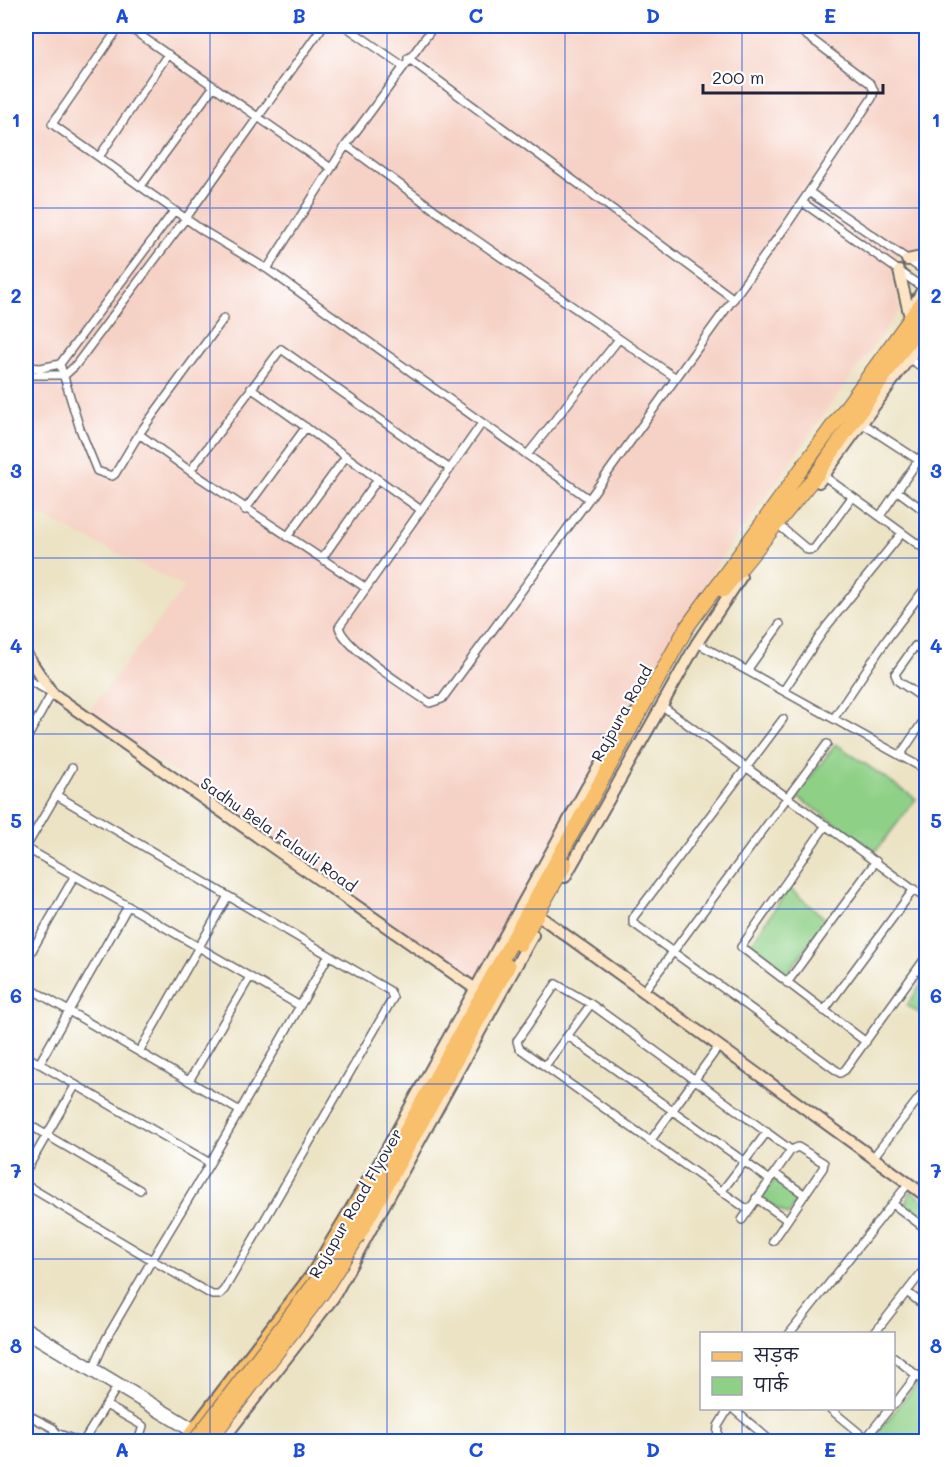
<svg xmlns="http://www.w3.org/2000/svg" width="952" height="1467" viewBox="0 0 952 1467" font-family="Mali,'Playpen Sans Deva',sans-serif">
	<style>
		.built { fill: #f6d1c5 }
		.park { fill: #8fd087; stroke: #587961; stroke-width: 1.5 }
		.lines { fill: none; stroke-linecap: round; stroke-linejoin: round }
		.street-casing { stroke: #69666b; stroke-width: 10 }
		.secondary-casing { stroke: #69666b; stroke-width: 14 }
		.primary-casing { stroke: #69666b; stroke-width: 14 }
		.highway-casing { stroke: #69666b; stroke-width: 16 }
		.street { stroke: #fff; stroke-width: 7 }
		.secondary { stroke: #fce5c4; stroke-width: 10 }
		.primary { stroke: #f8bf6c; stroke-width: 10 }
		.highway { stroke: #f8bf6c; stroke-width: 14 }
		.highway-bridge-casing { stroke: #69666b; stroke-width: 16; stroke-linecap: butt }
		.highway-bridge { stroke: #f8bf6c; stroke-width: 14 }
		.grid { fill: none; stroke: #1d4ed8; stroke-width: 1.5; stroke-opacity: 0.55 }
		.labels { text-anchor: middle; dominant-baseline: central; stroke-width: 4.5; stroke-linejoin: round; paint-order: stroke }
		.street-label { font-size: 16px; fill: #22223b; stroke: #fff }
		.neatline { fill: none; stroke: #1d4ed8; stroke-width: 2 }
		.grid-label { font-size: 20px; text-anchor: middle; font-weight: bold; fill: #1d4ed8 }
	</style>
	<rect width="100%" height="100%" fill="#fff"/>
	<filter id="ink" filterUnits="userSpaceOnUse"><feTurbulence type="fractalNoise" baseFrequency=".0167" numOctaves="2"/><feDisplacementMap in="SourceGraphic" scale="12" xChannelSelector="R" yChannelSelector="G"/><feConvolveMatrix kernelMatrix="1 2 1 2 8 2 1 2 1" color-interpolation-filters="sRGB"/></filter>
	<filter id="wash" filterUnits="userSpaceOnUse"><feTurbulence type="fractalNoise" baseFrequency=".008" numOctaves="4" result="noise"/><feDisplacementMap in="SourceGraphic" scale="24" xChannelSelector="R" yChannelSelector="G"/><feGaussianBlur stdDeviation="1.35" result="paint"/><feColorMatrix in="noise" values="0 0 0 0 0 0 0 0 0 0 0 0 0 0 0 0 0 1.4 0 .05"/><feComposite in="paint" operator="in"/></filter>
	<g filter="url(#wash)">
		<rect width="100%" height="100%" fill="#ece3c4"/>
		<path class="built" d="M26,26H926V250L898,255L891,264L900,309L721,558L477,981L88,712L185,587L26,508Z"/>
		<path class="park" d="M836,744L916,799L876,851L796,796Z
			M789,888L827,920L785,976L748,948Z
			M926,977V1015L925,1017L907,1005Z
			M775,1179L801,1196L788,1215L760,1198Z
			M911,1191L926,1202V1224L903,1207Z
			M918,1382L926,1389V1441H880L874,1437Z"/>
	</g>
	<g filter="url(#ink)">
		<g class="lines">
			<g class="street-casing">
				<path id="street" d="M120,26L52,124L202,230L267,269
					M127,26L331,168
					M345,26L403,66
					M434,26L346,145L267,269L589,499L676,378
					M408,58L734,299
					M346,145L469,235L676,378L786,226L872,98L874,91L871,84L794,26
					M99,157L168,54
					M141,186L214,86
					M809,192L926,272
					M802,202L926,290
					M910,359L926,370
					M60,364L80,429L97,471L112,476L115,474L139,434L190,471
					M26,367L41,368L60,364L174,211
					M26,375H65L75,366L186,218L323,26
					M251,388L421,510
					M482,423L339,627C344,648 410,690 430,703L442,699L589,499
					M863,424L926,465
					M139,434L224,318
					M527,455L619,339
					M824,476L926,550
					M899,492L926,512
					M245,510L306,427
					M880,516L926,449
					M782,528L808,550L814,549L852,497
					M287,537L345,458
					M323,557L378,479
					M366,588L190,471L281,349L450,469
					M697,643L926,770
					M926,651L915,646L895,674L898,681L926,700
					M748,669L780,624
					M26,679L52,693L26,740
					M784,690L826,627L902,533
					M661,705L926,899
					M834,718L887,639L926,587
					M783,719L633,918V923L840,1073L845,1070L926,957
					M901,754L926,717
					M56,795L390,991L393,998L224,1290L219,1295H212L152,1260L106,1339L94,1366
					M826,825L741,947L866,1042
					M26,847L72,768
					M26,848L128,906L39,1064
					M128,906L300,1006L210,1163
					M26,961L74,877
					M787,983L876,861
					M26,986L240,1111
					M644,991L827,744
					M300,1006L329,955
					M824,1011L914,889
					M568,1036L770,1180
					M139,1052L228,896
					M26,1056L210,1163L152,1260L26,1185
					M545,1066L591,1004
					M189,1081L250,977
					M26,1123L140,1190
					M651,1140L719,1046
					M872,1159L926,1089
					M26,1171L75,1086
					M774,1173L805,1195
					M722,1191L767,1132
					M756,1198L787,1220
					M893,1204L926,1229
					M748,1210L519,1048L517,1041L556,984L591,1004L791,1150L798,1147L824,1163L823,1168L773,1241
					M742,1220L791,1150
					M907,1292L926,1307
					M26,1326L196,1428
					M26,1334L193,1434
					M789,1334L908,1184
					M874,1334L926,1267
					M894,1357L926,1383
					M106,1405L143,1426L138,1442
					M894,1405L917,1375
					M732,1408L772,1442
					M829,1408L870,1442
					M26,1414L53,1428L56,1433L55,1442
					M56,1433L81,1442
					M866,1438L890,1408
					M83,1442L117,1387
					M717,1442L718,1426L729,1408"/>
			</g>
			<g class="secondary-casing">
				<path id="secondary" d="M907,260L926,256
					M899,271L909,313
					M915,303L926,284
					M819,482L926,335
					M26,654L52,693L487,997
					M565,877L697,643L741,577
					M531,910L926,1196
					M373,1174L587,787L624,724L640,709
					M221,1442L333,1298L533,935"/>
			</g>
			<g class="primary-casing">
				<path id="primary" d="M183,1442L311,1275L369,1178L384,1169"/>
			</g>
			<g class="highway-casing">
				<path id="highway" d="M723,590L817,474L926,315
					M520,944L565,864
					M351,1230L687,627L926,297
					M358,1236L508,966"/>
			</g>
			<use href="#street" class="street"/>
			<use href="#secondary" class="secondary"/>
			<use href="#primary" class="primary"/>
			<use href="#highway" class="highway"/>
			<g class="highway-bridge-casing">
				<path id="highway-bridge" d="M194,1442L316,1282L351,1230
					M208,1442L323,1292L358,1236"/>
			</g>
			<use href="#highway-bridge" class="highway-bridge"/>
		</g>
	</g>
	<path class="grid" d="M210,26V1442M387,26V1442M565,26V1442M742,26V1334M26,208H926M26,383H926M26,558H926M26,734H926M26,909H926M26,1084H926M26,1259H926M742,1408V1442"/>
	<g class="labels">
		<g class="street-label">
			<text transform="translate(621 713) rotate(-61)">Rajpura Road</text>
			<text transform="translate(279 834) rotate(35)">Sadhu Bela Falauli Road</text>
			<text transform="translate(355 1203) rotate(-60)">Rajapur Road Flyover</text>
		</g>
	</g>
	<rect width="952" height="1467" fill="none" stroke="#fff" stroke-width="66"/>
	<rect x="700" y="1332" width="195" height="78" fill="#ffffff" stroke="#a7a7b1" stroke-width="1.5"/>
	<rect x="712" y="1352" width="30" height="9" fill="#f8bf6c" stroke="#a7a7b1" stroke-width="1.5"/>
	<text x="754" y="1362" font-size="18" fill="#22223b">सड़क</text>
	<rect x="712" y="1377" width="30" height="18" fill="#8fd087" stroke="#a7a7b1" stroke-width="1.5"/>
	<text x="754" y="1392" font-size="18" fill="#22223b">पार्क</text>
	<path d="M703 84v9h180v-9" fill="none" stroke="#22223b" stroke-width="3"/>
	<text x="712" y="84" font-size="18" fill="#22223b" stroke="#ffffff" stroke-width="4.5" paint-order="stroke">200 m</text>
	<rect x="33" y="33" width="886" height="1401" class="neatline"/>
	<g class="grid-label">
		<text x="122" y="23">A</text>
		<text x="299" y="23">B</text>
		<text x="476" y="23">C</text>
		<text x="653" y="23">D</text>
		<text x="830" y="23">E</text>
		<text x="16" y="127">1</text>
		<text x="936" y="127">1</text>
		<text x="16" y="303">2</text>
		<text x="936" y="303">2</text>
		<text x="16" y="478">3</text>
		<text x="936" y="478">3</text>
		<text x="16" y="653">4</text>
		<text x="936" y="653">4</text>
		<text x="16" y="828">5</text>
		<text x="936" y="828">5</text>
		<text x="16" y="1003">6</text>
		<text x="936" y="1003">6</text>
		<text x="16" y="1178">7</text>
		<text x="936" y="1178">7</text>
		<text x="16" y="1353">8</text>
		<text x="936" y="1353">8</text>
		<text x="122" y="1457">A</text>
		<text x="299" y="1457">B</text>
		<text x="476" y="1457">C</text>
		<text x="653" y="1457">D</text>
		<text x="830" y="1457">E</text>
	</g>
</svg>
